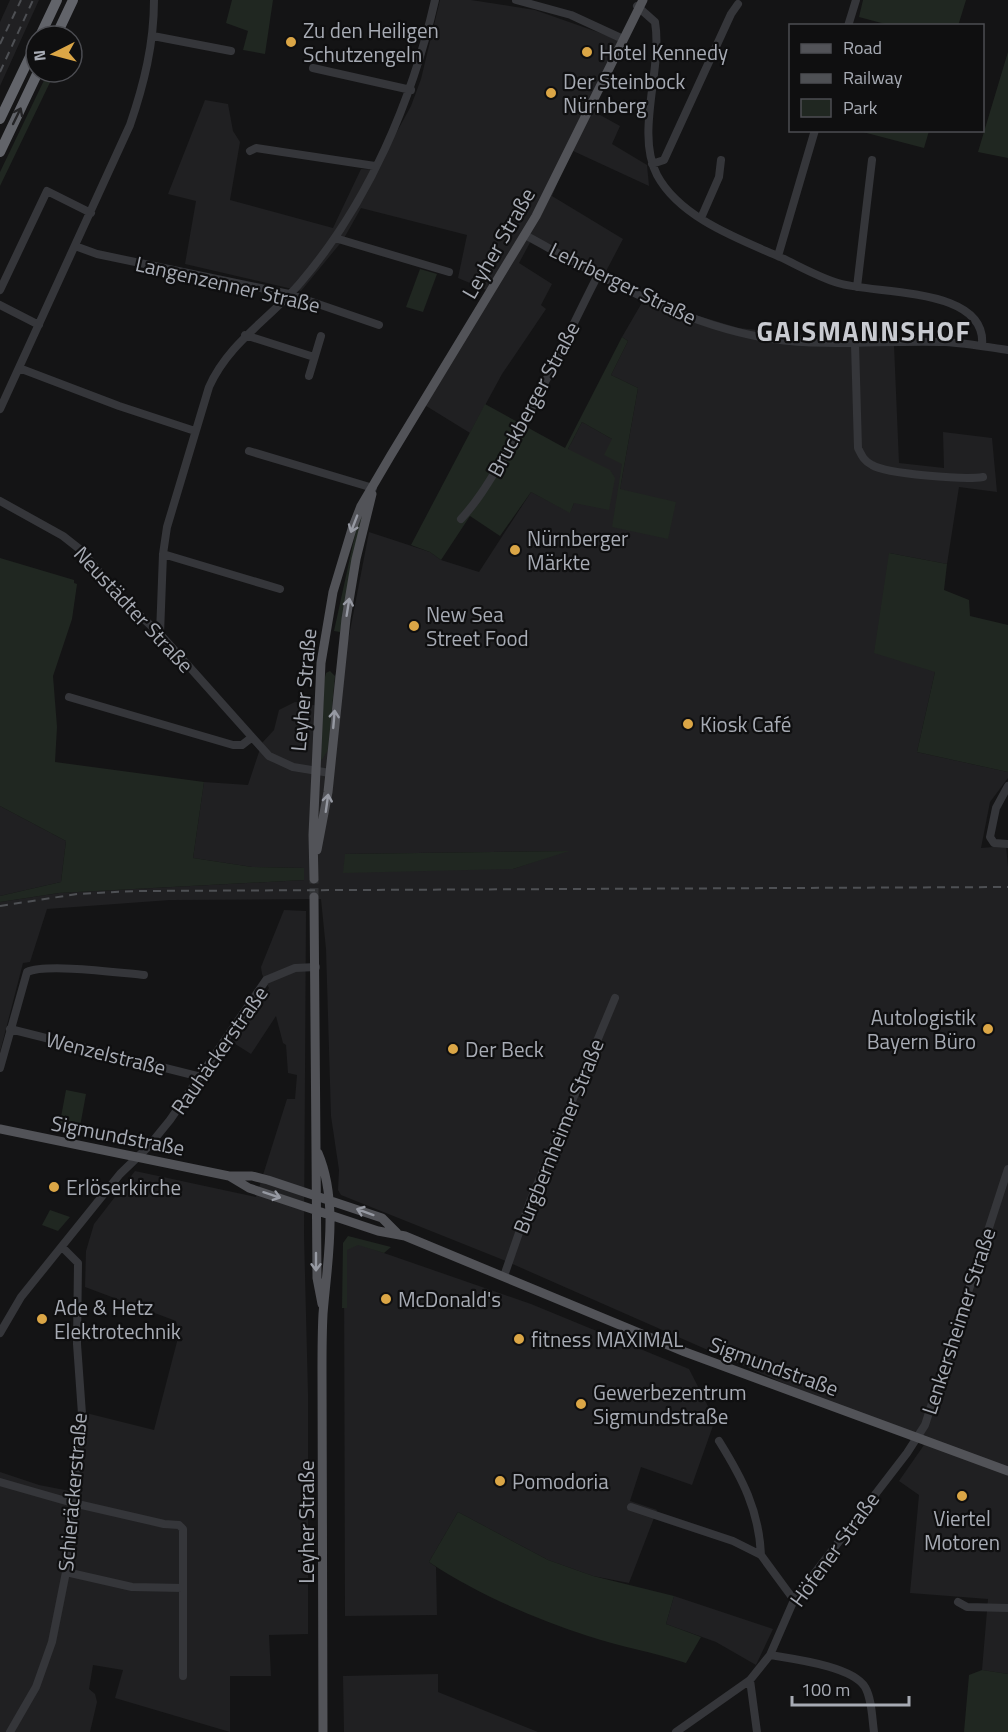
<svg xmlns="http://www.w3.org/2000/svg" width="1008" height="1732" viewBox="0 0 1008 1732" font-family="'Titillium Web',sans-serif">
	<style>
		.built { fill: #202022; fill-rule: evenodd }
		.green { fill: #202721 }
		.lines { fill: none; stroke-linecap: round; stroke-linejoin: round }
		.major-tunnel { stroke: #313235; stroke-width: 9; stroke-dasharray: 9 4.5; stroke-linecap: butt }
		.minor { stroke: #35363a; stroke-width: 8 }
		.major { stroke: #525358; stroke-width: 9 }
		.highway { stroke: #62646a; stroke-width: 10 }
		.rail { stroke: #4e5054; stroke-width: 2; stroke-dasharray: 8 6; stroke-linecap: butt }
		.oneway { stroke: #242426 }
		.oneway2 { stroke: #9699a2 }
		.poi-dot { fill: #dba646; stroke: #0f0f10; stroke-width: 2 }
		.labels { text-anchor: middle; dominant-baseline: central; stroke-width: 4.5; stroke-linejoin: round; paint-order: stroke }
		.poi-label { font-size: 21px; fill: #a7abb4; stroke: #0f0f10; text-anchor: start }
		.street-label { font-size: 21px; fill: #a7abb4; stroke: #0f0f10 }
		.district-label { font-size: 27px; font-weight: bold; letter-spacing: 1.5px; fill: #c8cad0; stroke: #0f0f10 }
	</style>
	<rect width="100%" height="100%" fill="#141415"/>
	<path class="built" d="M10,0H39L0,86V22Z
		M440,0H471L535,10L623,41L591,110L620,126L612,144L647,165L649,186L571,150L552,196L623,239L604,275L533,237L519,263L552,284L541,305L546,309L502,374L470,433L423,404L491,292L458,278L467,235L361,208L343,240L301,291L185,264L196,201L168,194L205,100L228,104L233,131L240,142L230,200L333,228L361,169L376,170L411,106L421,79Z
		M647,294L692,314L739,328L894,345L899,463L944,468L943,432L992,438L997,492L959,487L947,564L889,553L935,672L917,752L1008,772V778L990,802L981,848L1006,846L1008,867V1674L982,1670L988,1599L910,1593L919,1495L899,1481L924,1445L501,1259L341,1195L338,1190L339,1170L331,1116L326,949L321,899L170,900L47,909L30,962L23,963L0,1052V902L59,893L304,880V868L252,867L193,858L204,782L248,785L262,743L274,730L279,710L295,702L332,708L335,676L349,636L369,532L430,552L441,560L479,572L531,492L570,512L574,503L568,449L582,422L612,439L623,464L620,489L638,388L611,375L628,341L622,337ZM565,851L513,869L345,854Z
		M0,806L66,841L61,882L0,896Z
		M284,910L306,911L304,1235L308,1394V1634L269,1635L271,1676H230V1732L115,1698L123,1670L93,1665L89,1689L95,1694L97,1702L90,1732H0V1472L39,1485L75,1492L82,1412L154,1430L179,1334L176,1321L85,1287L86,1251L94,1224L135,1171L256,1197L287,1099H295L297,1075L288,1073L286,1045L283,1043L276,1016L251,1054L232,1042L269,988L262,974L261,967Z
		M358,1244L531,1304L689,1369L715,1420L692,1485L641,1467L630,1501L657,1510L629,1583L593,1576L548,1560L458,1512L429,1562L436,1567L437,1615L345,1616L344,1250Z
		M674,1596L773,1629L756,1665L716,1642L666,1624Z
		M438,1674V1692L538,1732H344L343,1676Z"/>
	<path class="green" d="M232,0H273L265,54L243,50L248,31L226,23Z
		M863,0H966L958,26L889,25L859,17Z
		M1008,52V158L978,152Z
		M48,72H55L0,186V172Z
		M859,131V130L929,131L924,148Z
		M420,269L437,274L423,312L406,307Z
		M622,337L628,341L611,375L638,388L620,489L676,502L668,539L612,527L622,464L604,455L612,439L582,422L568,449L610,470L615,478L609,510L574,503L570,513L531,492L500,536L470,516L441,560L430,552L411,545L485,404L565,448Z
		M365,506L340,632L334,631L356,530Z
		M889,553L947,564L944,590L969,600L970,616L1008,625V772L917,752L935,672L874,653Z
		M0,558L74,580V583L77,584L72,619L53,676L57,727L55,762L204,782L193,858L252,867L304,868V880L59,893L0,902V896L61,882L66,841L0,806Z
		M330,671L335,676L328,750L321,761L324,681L326,673Z
		M569,851L513,869L343,873L345,854Z
		M66,1090L86,1094L79,1132L59,1128Z
		M50,1210L70,1217L58,1231L42,1225Z
		M348,1236L391,1247L384,1253L358,1245L347,1250V1308H342L343,1243Z
		M458,1512L548,1560L593,1576L674,1596L666,1624L701,1637L686,1663C654,1652 620,1647 588,1636C533,1618 477,1594 429,1562Z
		M982,1670L1008,1674V1732H964L969,1675Z"/>
	<g class="lines">
		<path class="major-tunnel" d="M314,897V879"/>
		<path class="minor" d="M516,0L571,15L623,39
			M637,6L655,22C663,69 635,132 657,175C680,218 739,239 780,257C799,266 818,277 838,283C876,295 988,286 982,346
			M848,26L856,0
			M153,36L231,51
			M313,68L411,90
			M250,151L256,148L375,166
			M652,164L664,160L731,14L738,4
			M701,218L719,177L721,160
			M525,235C604,278 682,325 772,339C829,347 887,340 945,342C966,343 987,347 1008,350
			M335,238L449,272
			M75,246L97,254L289,294L379,325
			M778,256L815,130
			M857,287L872,160
			M0,290L47,191L91,213
			M0,305L39,325
			M245,335L314,357
			M855,344L858,448C862,456 864,461 872,465C887,474 965,480 983,477
			M19,368L119,406L195,431
			M309,376L321,336
			M0,409L130,125C144,84 154,44 154,0
			M249,451L373,488
			M0,501L63,536L82,551L120,597L160,634L269,756L293,767L330,773
			M461,519C476,503 487,485 498,467C537,405 565,339 598,275
			M163,554L280,589
			M160,634L163,554L167,527L209,387C229,342 270,319 301,282C369,202 412,101 435,0
			M69,697L233,745H242L251,738
			M1008,786L996,808L990,837L994,843L1008,844
			M10,1029L201,1077
			M0,1068L27,972C47,963 120,973 144,975
			M504,1276L529,1204L615,998
			M0,1333L21,1297L120,1174L148,1147L170,1120L266,980L295,968L316,967
			M719,1441C742,1478 759,1510 761,1555
			M0,1482L73,1503L164,1524L179,1525L183,1529V1676
			M631,1507L733,1541L761,1555L794,1600
			M66,1572L132,1587L183,1588
			M958,1602L967,1607L1008,1608
			M770,1655C793,1659 852,1666 865,1687C872,1699 872,1718 874,1732
			M750,1680L757,1732
			M10,1732L36,1687L52,1642L66,1572L82,1414L77,1344L78,1263L62,1247
			M676,1732L750,1680L770,1655L794,1600L907,1453L925,1425L1008,1169"/>
		<path class="major" d="M317,850L328,792L346,619L356,559L372,494
			M314,879L313,835L321,663L333,592L352,529L361,506L391,455L536,216L643,0
			M314,897L317,1278L322,1304
			M0,1129L229,1176H252L268,1180L382,1218L397,1233
			M318,1153C339,1202 327,1263 323,1314C322,1333 322,1351 322,1370L323,1732
			M229,1176L249,1188L378,1231L405,1236L685,1352L1008,1471"/>
		<path class="highway" d="M40,36L57,0
			M56,36L73,0
			M0,119L36,44
			M0,152L38,72"/>
		<path class="rail" d="M0,44L21,0
			M0,72L33,0
			M0,906L77,894L136,891L1008,887"/>
	</g>
	<defs><path id="oneway-shaft" d="M-6 0H5M1.5-3L5.5 0L1.5 3" fill="none" stroke-width="1.6" stroke-linecap="round" stroke-linejoin="round" transform="scale(1.5)"/></defs>
	<use class="oneway" href="#oneway-shaft" transform="translate(17 116) rotate(-64)"/>
	<g class="oneway2">
		<use href="#oneway-shaft" transform="translate(354 524) rotate(111)"/>
		<use href="#oneway-shaft" transform="translate(348 607) rotate(-81)"/>
		<use href="#oneway-shaft" transform="translate(334 719) rotate(-85)"/>
		<use href="#oneway-shaft" transform="translate(327 803) rotate(-82)"/>
		<use href="#oneway-shaft" transform="translate(272 1195) rotate(18)"/>
		<use href="#oneway-shaft" transform="translate(365 1212) rotate(-160)"/>
		<use href="#oneway-shaft" transform="translate(316 1262) rotate(90)"/>
	</g>
	<g class="poi-dot">
		<circle cx="291" cy="42" r="6"/>
		<circle cx="587" cy="52" r="6"/>
		<circle cx="551" cy="93" r="6"/>
		<circle cx="515" cy="550" r="6"/>
		<circle cx="414" cy="626" r="6"/>
		<circle cx="688" cy="724" r="6"/>
		<circle cx="988" cy="1029" r="6"/>
		<circle cx="453" cy="1049" r="6"/>
		<circle cx="54" cy="1187" r="6"/>
		<circle cx="386" cy="1299" r="6"/>
		<circle cx="42" cy="1319" r="6"/>
		<circle cx="519" cy="1339" r="6"/>
		<circle cx="581" cy="1404" r="6"/>
		<circle cx="500" cy="1481" r="6"/>
		<circle cx="962" cy="1496" r="6"/>
	</g>
	<g class="labels">
		<g class="poi-label">
			<text x="303" y="30">Zu den Heiligen<tspan x="303" dy="24">Schutzengeln</tspan></text>
			<text x="599" y="52">Hotel Kennedy</text>
			<text x="563" y="81">Der Steinbock<tspan x="563" dy="24">Nürnberg</tspan></text>
			<text x="527" y="538">Nürnberger<tspan x="527" dy="24">Märkte</tspan></text>
			<text x="426" y="614">New Sea<tspan x="426" dy="24">Street Food</tspan></text>
			<text x="700" y="724">Kiosk Café</text>
			<text x="976" y="1017" text-anchor="end">Autologistik<tspan x="976" dy="24">Bayern Büro</tspan></text>
			<text x="465" y="1049">Der Beck</text>
			<text x="66" y="1187">Erlöserkirche</text>
			<text x="398" y="1299">McDonald's</text>
			<text x="54" y="1307">Ade &amp; Hetz<tspan x="54" dy="24">Elektrotechnik</tspan></text>
			<text x="531" y="1339">fitness MAXIMAL</text>
			<text x="593" y="1392">Gewerbezentrum<tspan x="593" dy="24">Sigmundstraße</tspan></text>
			<text x="512" y="1481">Pomodoria</text>
			<text x="962" y="1518" text-anchor="middle">Viertel<tspan x="962" dy="24">Motoren</tspan></text>
		</g>
		<g class="street-label">
			<text transform="translate(498 243) rotate(-60)">Leyher Straße</text>
			<text transform="translate(623 283) rotate(26)">Lehrberger Straße</text>
			<text transform="translate(228 284) rotate(13)">Langenzenner Straße</text>
			<text transform="translate(533 399) rotate(-62)">Bruckberger Straße</text>
			<text transform="translate(134 609) rotate(47)">Neustädter Straße</text>
			<text transform="translate(303 690) rotate(-85)">Leyher Straße</text>
			<text transform="translate(219 1050) rotate(-55)">Rauhäckerstraße</text>
			<text transform="translate(106 1053) rotate(14)">Wenzelstraße</text>
			<text transform="translate(118 1135) rotate(11)">Sigmundstraße</text>
			<text transform="translate(558 1136) rotate(-68)">Burgbernheimer Straße</text>
			<text transform="translate(958 1321) rotate(-72)">Lenkersheimer Straße</text>
			<text transform="translate(774 1366) rotate(20)">Sigmundstraße</text>
			<text transform="translate(72 1492) rotate(-85)">Schieräckerstraße</text>
			<text transform="translate(306 1522) rotate(-90)">Leyher Straße</text>
			<text transform="translate(834 1549) rotate(-54)">Höfener Straße</text>
		</g>
		<g class="district-label">
			<text x="864" y="330">GAISMANNSHOF</text>
		</g>
	</g>
	<rect x="789" y="24" width="195" height="108" fill="#0f0f10" stroke="#4c4d52" stroke-width="1.5"/>
	<rect x="801" y="44" width="30" height="9" fill="#525358" stroke="#4c4d52" stroke-width="1.5"/>
	<text x="843" y="54" font-size="18" fill="#a7abb4">Road</text>
	<rect x="801" y="74" width="30" height="9" fill="#4e5054" stroke="#4c4d52" stroke-width="1.5"/>
	<text x="843" y="84" font-size="18" fill="#a7abb4">Railway</text>
	<rect x="801" y="99" width="30" height="18" fill="#202721" stroke="#4c4d52" stroke-width="1.5"/>
	<text x="843" y="114" font-size="18" fill="#a7abb4">Park</text>
	<g transform="translate(54 54) rotate(264)"><circle r="28" fill="#0f0f10" stroke="#4c4d52" stroke-width="1.5"/>
	<path d="M0-4.5L10 22L0 15L-10 22Z" fill="#dba646"/>
	<text y="-9" font-size="16" font-weight="bold" text-anchor="middle" fill="#a7abb4">N</text>
	</g>
	<path d="M792 1696v9h117v-9" fill="none" stroke="#a7abb4" stroke-width="3"/>
	<text x="801" y="1696" font-size="18" fill="#a7abb4" stroke="#0f0f10" stroke-width="4.5" paint-order="stroke">100 m</text>
</svg>
